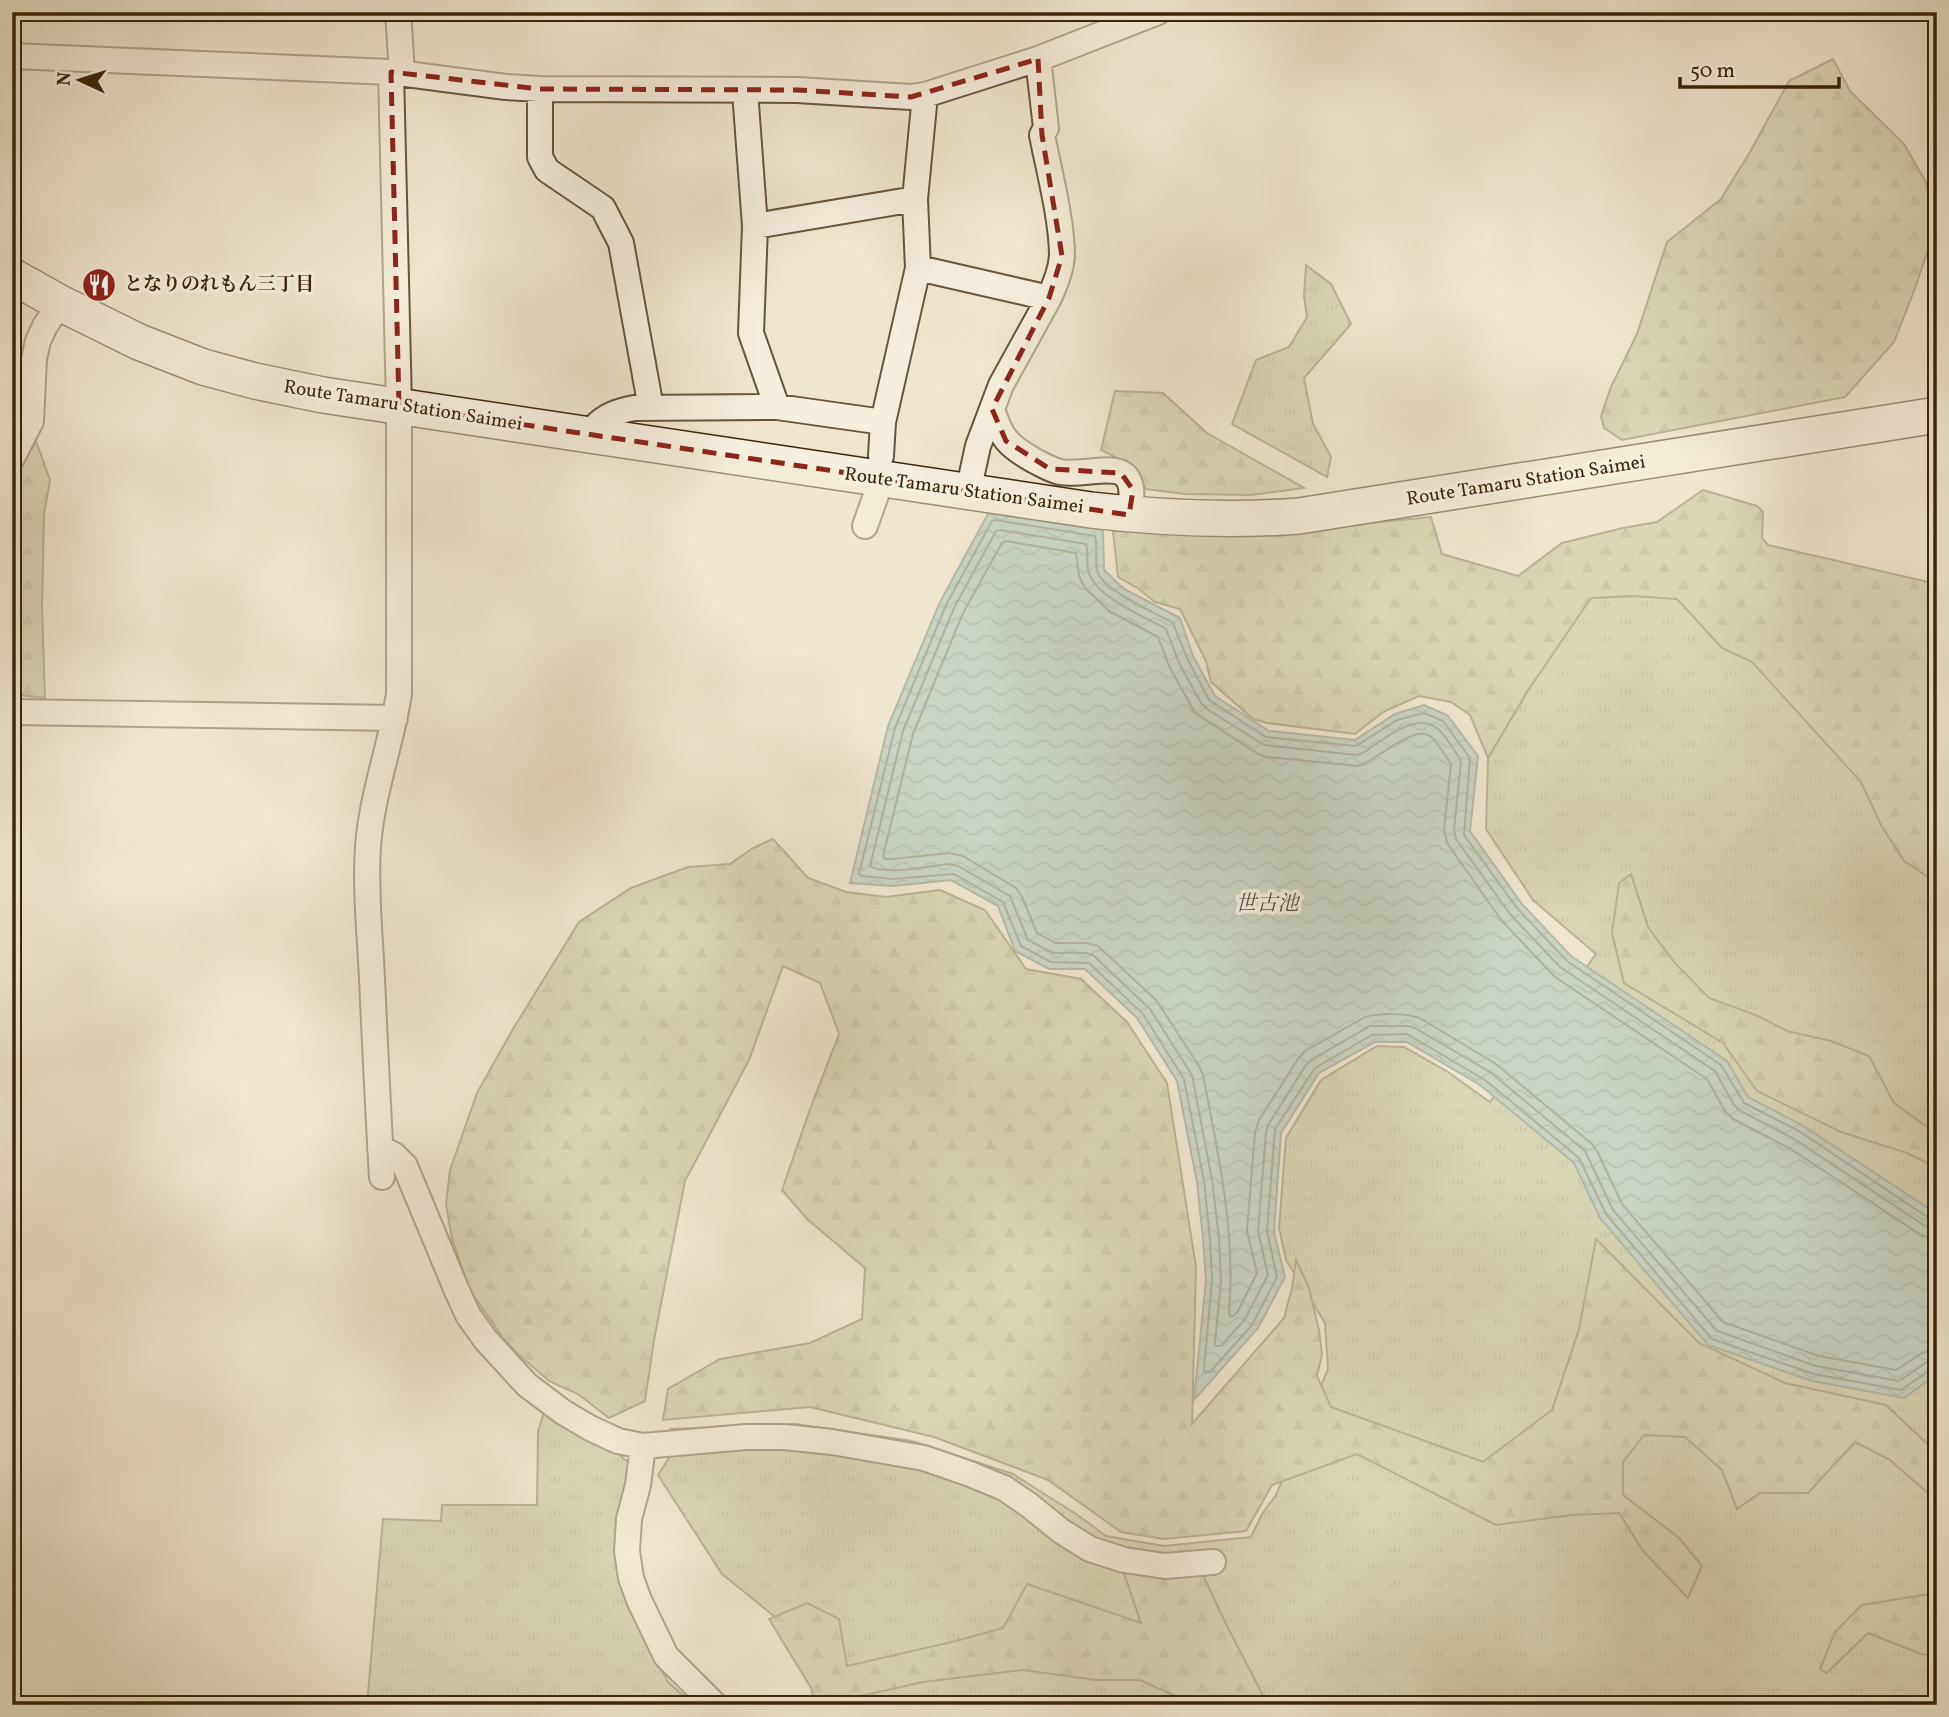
<svg xmlns="http://www.w3.org/2000/svg" width="1949" height="1717" viewBox="0 0 1949 1717" font-family="Vollkorn,'Noto Serif JP',serif">
	<style>
		.grass { fill: url(#grass-tufts); stroke: #7c744e; stroke-width: 2 }
		.forest { fill: url(#forest-firs); stroke: #7c744e; stroke-width: 2 }
		.water { fill: url(#water-waves); stroke: #748174; stroke-width: 2 }
		.lines { fill: none; stroke-linecap: round; stroke-linejoin: round }
		.shore { stroke: #6a7262; stroke-width: 2 }
		.minor-casing { stroke: #675638; stroke-width: 28 }
		.secondary-casing { stroke: #3a2507; stroke-width: 38 }
		.minor { stroke: #f5efde; stroke-width: 24 }
		.secondary { stroke: #f5efde; stroke-width: 35 }
		.marked { fill: none; stroke: #8f2418; stroke-width: 5; stroke-dasharray: 14 9; stroke-linejoin: round }
		.labels { text-anchor: middle; dominant-baseline: central; stroke-width: 7; stroke-linejoin: round; paint-order: stroke }
		.poi-label { font-size: 19px; font-weight: bold; fill: #3a2507; stroke: #f5efde; text-anchor: start }
		.street-label { font-size: 19px; fill: #3a2507; stroke: #f5efde }
		.water-label { font-size: 21px; font-style: italic; fill: #57533e; stroke: #f5efde }
	</style>
	<defs>
		<pattern id="grass-tufts" width="24" height="20" patternUnits="userSpaceOnUse" patternTransform="scale(1.75)"><rect width="24" height="20" fill="#bec495"/><path d="M3 7l-1-3M5 7V3M7 7l1-3M15 17l-1-3M17 17v-4M19 17l1-3" fill="none" stroke="#a4a87f"/></pattern>
		<pattern id="forest-firs" width="22" height="20" patternUnits="userSpaceOnUse" patternTransform="scale(1.75)"><rect width="22" height="20" fill="#bec495"/><path d="M5 1l3.5 6h-7zM16 11l3.5 6h-7z" fill="#a4a87f"/></pattern>
		<pattern id="water-waves" width="16" height="10" patternUnits="userSpaceOnUse" patternTransform="scale(1.75)"><rect width="16" height="10" fill="#9bbfbd"/><path d="M0 5q4-4 8 0t8 0" fill="none" stroke="#7f9b98"/></pattern>
	</defs>
	<rect width="100%" height="100%" fill="#efe7cd"/>
	<filter id="stains"><feTurbulence type="fractalNoise" baseFrequency=".00286" numOctaves="4"/><feColorMatrix values="0 0 0 0 .2 0 0 0 0 .09 0 0 0 0 .02 0 0 0 .5 -.17"/></filter>
	<radialGradient id="worn" r=".72"><stop offset=".6" stop-color="#630" stop-opacity="0"/><stop offset="1" stop-color="#630" stop-opacity=".3"/></radialGradient>
	<path class="grass" d="M1306,265L1331,284L1351,324L1304,378L1313,424L1331,457L1327,477L1232,424L1256,360L1289,347L1307,317L1304,296Z
		M1676,590L1937,729V1705H820L775,1617L722,1574L658,1475L674,1450L671,1429L796,1424L912,1441L1013,1474L1076,1514L1106,1536L1164,1546L1251,1537L1262,1514L1276,1495L1328,1369L1325,1323L1286,1260L1279,1228L1286,1138L1321,1080L1377,1046L1404,1047L1448,1072L1490,1102L1596,954L1533,900L1486,829L1488,758L1527,692L1570,626L1591,598L1632,596Z
		M544,1412L616,1452L629,1463L636,1621L668,1682L694,1705H367L383,1519L441,1521L442,1505H537L538,1432Z"/>
	<path class="forest" d="M1833,59L1850,91L1904,144L1926,182L1935,230L1914,291L1894,342L1845,397L1622,440L1604,428L1601,416L1611,387L1637,334L1667,242L1721,199L1750,152L1789,81Z
		M1115,391L1163,393L1207,433L1304,488L1251,495L1185,494L1146,489L1129,464L1101,450Z
		M36,441L50,480L44,514L42,607L45,698L12,694V482Z
		M1703,490L1757,506L1763,512L1762,538L1768,545L1937,584V883L1904,861L1881,825L1861,782L1752,662L1722,648L1677,599L1632,596L1591,598L1527,692L1488,758L1470,715L1451,702L1419,696L1383,712L1355,734L1267,723L1253,719L1211,682L1206,661L1180,609L1155,602L1139,589L1118,577L1113,531L1171,532L1313,528L1431,517L1442,554L1518,576L1562,543L1623,528L1657,522Z
		M773,839L808,878L846,892L886,897L940,890L985,910L1026,969L1081,979L1127,1022L1167,1083L1196,1267L1192,1424L1284,1318L1292,1288L1296,1260L1309,1288L1319,1330L1322,1355L1317,1376L1331,1407L1483,1462L1552,1410L1579,1329L1596,1239L1699,1343L1785,1383L1886,1405L1937,1453V1501L1890,1460L1855,1442L1808,1493H1760L1737,1509L1722,1470L1685,1437L1644,1435L1623,1462V1495L1679,1538L1702,1566L1688,1598L1643,1551L1619,1513L1573,1515L1496,1525L1357,1454L1272,1485L1246,1531L1164,1539L1121,1532L1048,1480L934,1437L810,1407L663,1420L668,1389L720,1359L810,1343L862,1319L865,1268L807,1219L782,1190L810,1109L839,1034L820,983L783,966L749,1060L685,1181L654,1340L645,1401L609,1418L578,1394L549,1381L517,1353L504,1339L470,1291L452,1239L446,1204L450,1170L477,1093L513,1029L579,922L631,888L688,867L730,864L753,848Z
		M1631,874L1648,927L1675,963L1709,998L1758,1016L1787,1031L1831,1041L1869,1056L1894,1103L1937,1134V1168L1907,1153L1841,1132L1757,1091L1723,1043L1624,983L1612,933L1619,883Z
		M12,1213L16,1214L21,1346L12,1365Z
		M1122,1568L1202,1573L1227,1626L1268,1705H1195L1140,1680H1096L1023,1670L923,1682L856,1697V1705H815L811,1688L769,1619L807,1603L839,1619L847,1666L956,1641L1003,1628L1027,1584L1141,1623Z
		M1937,1593V1656L1921,1654L1868,1633L1827,1673L1820,1669L1835,1632L1862,1605Z"/>
	<path class="water" d="M989,512L1103,530L1104,570L1124,589L1180,618L1193,656L1215,696L1269,731L1355,740L1395,714L1424,705L1447,715L1478,756L1470,831L1522,904L1571,956L1727,1061L1748,1097L1802,1125L1937,1214V1374L1904,1398L1812,1381L1708,1345L1600,1218L1574,1163L1480,1085L1407,1042H1375L1319,1073L1281,1133L1274,1232L1285,1277L1258,1328L1194,1400L1206,1280L1203,1239L1197,1182L1177,1081L1137,1018L1085,969H1049L1015,951L998,906L951,880L893,886L850,883L888,726L940,602Z"/>
	<g class="lines">
		<path class="shore" d="M1937,1220L1930,1219L1799,1131L1744,1103L1721,1065L1567,961L1517,908L1464,835L1470,758L1443,721L1424,713L1397,720L1356,746L1266,737L1209,700L1187,658L1173,623C1156,613 1101,590 1097,570C1095,559 1098,547 1095,536L995,520L992,521L946,605L895,728L859,874L862,876L893,879L954,874L1003,902L1021,946L1051,962L1089,963L1143,1014L1184,1079L1204,1181L1210,1239L1212,1280L1204,1369L1205,1372H1210L1252,1325L1277,1277L1267,1231L1275,1129L1315,1068L1372,1035L1407,1034L1485,1080L1579,1158L1606,1214L1712,1339L1814,1374L1901,1390L1930,1370L1937,1369
			M1937,1229L1925,1226L1794,1139L1739,1110L1734,1105L1715,1071L1560,967L1510,914L1456,839L1454,830L1461,761C1455,751 1447,737 1438,729C1417,710 1381,741 1363,753L1357,755L1264,745L1207,709L1201,703L1179,663L1166,629C1145,617 1101,599 1090,576C1085,567 1089,554 1086,544L1000,530L996,531L954,608L903,731L870,866C886,876 930,866 949,864L958,866L1010,896L1028,940L1053,953H1085L1093,955L1150,1009L1192,1075L1212,1180L1219,1238L1221,1281L1215,1343L1216,1346H1221L1245,1319L1268,1275L1258,1231L1266,1132L1268,1125L1306,1065L1311,1060L1370,1026H1407L1415,1028L1490,1072L1585,1151L1613,1210L1717,1331L1816,1366L1899,1381L1927,1362L1937,1360
			M1937,1239L1921,1235L1789,1148L1733,1119L1725,1111L1707,1079L1555,977L1502,921L1447,843L1444,829L1451,764C1445,755 1438,742 1430,736C1414,724 1376,761 1358,766L1267,757L1258,754L1195,713L1169,666L1158,637L1109,611L1085,588L1079,576L1076,553L1006,541L1002,543L963,613L913,734L883,856L885,859H893L949,853L963,856L1016,888L1022,897L1037,933L1055,943H1086L1098,946L1156,1000L1199,1066L1203,1075C1218,1153 1236,1232 1229,1313L1230,1316H1233L1237,1313L1257,1273L1247,1231L1255,1132L1259,1120L1298,1059L1305,1051L1365,1017C1381,1013 1404,1013 1420,1018L1496,1064L1592,1144L1597,1151L1622,1204L1723,1322L1819,1356L1896,1370L1922,1353L1937,1349"/>
		<g class="minor-casing">
			<path id="minor" d="M398,12L402,72
				M12,56L391,72L506,87L540,89L797,90L911,97L925,95L1038,59L1158,12
				M540,89V157L547,170L603,208L621,243L651,408
				M745,91L755,226L751,333L777,407
				M755,226L915,199
				M918,268L1049,298C1055,285 1061,271 1062,256C1062,220 1049,171 1042,135L1046,128L1038,59
				M992,409C1001,438 1008,446 1035,461C1043,465 1051,470 1060,472C1095,478 1143,448 1129,515
				M588,435C600,418 613,412 634,408L777,407L883,422L918,268L915,199L925,95
				M881,456L883,422
				M12,458L31,421L34,359L38,341L45,326L60,303
				M968,492L978,446L1001,385L1049,298
				M865,526L876,495
				M12,712L395,718
				M380,1148L394,1155L405,1166L457,1291L468,1315L485,1339L527,1385L563,1412L590,1428L618,1441L643,1446L746,1437H784L832,1442L924,1458L970,1474L1004,1488L1029,1505L1061,1531L1090,1549L1124,1560L1165,1566L1213,1562
				M382,1177C378,1111 375,1045 372,979C370,935 365,890 368,846C372,794 391,745 399,694V406L391,72
				M643,1446L638,1485L629,1519L627,1551L631,1578L639,1600L666,1656L715,1705"/>
		</g>
		<g class="secondary-casing">
			<path id="secondary" d="M12,276L60,303L139,342L203,367L255,381L323,395L1091,510C1160,518 1229,521 1299,516L1937,415"/>
		</g>
		<use href="#minor" class="minor"/>
		<use href="#secondary" class="secondary"/>
	</g>
	<path d="M0 0H1949V1717H0ZM1038,59L1042,135L1062,256L1049,298L992,409L1006,441L1050,469L1121,473L1133,490L1129,515L399,406L391,72L540,89L797,90L911,97Z" fill="#efe7cd" fill-opacity=".55" fill-rule="evenodd"/>
	<path class="marked" d="M1038,59L1042,135L1062,256L1049,298L992,409L1006,441L1050,469L1121,473L1133,490L1129,515L399,406L391,72L540,89L797,90L911,97Z"/>
	<defs>
		<g id="restaurant-disc" transform="scale(1.75)"><circle r="9.5" fill="#8f2418" stroke="#f5efde"/><path d="M-5-6h1v4h1v-4h1v4h1v-4h1v5L-1.5 .5V6h-2V.5L-5-1ZM5-6V6H3V1.5H1.5Q1.5-4 5-6Z" fill="#fff"/></g>
	</defs>
	<g fill-rule="evenodd">
		<use href="#restaurant-disc" x="99" y="285"/>
	</g>
	<g class="labels">
		<g class="poi-label">
			<text x="124" y="285">となりのれもん三丁目</text>
		</g>
		<g class="street-label">
			<text transform="translate(403 406) rotate(9)">Route Tamaru Station Saimei</text>
			<text transform="translate(1526 481) rotate(-9)">Route Tamaru Station Saimei</text>
			<text transform="translate(964 491) rotate(8)">Route Tamaru Station Saimei</text>
		</g>
		<g class="water-label">
			<text x="1267" y="904">世古池</text>
		</g>
	</g>
	<rect width="1949" height="1717" fill="none" stroke="#efe7cd" stroke-width="42"/>
	<rect x="14" y="14" width="1921" height="1689" fill="none" stroke="#3a2507" stroke-width="3.5"/>
	<rect x="21" y="21" width="1907" height="1675" fill="none" stroke="#3a2507" stroke-width="2"/>
	<g transform="translate(80 80) rotate(274)" stroke="#f5efde" stroke-width="5" paint-order="stroke">
	<path d="M0-5L12 26L0 18L-12 26Z" fill="#3a2507"/>
	<text y="-10" font-size="19" font-weight="bold" text-anchor="middle" fill="#3a2507">N</text>
	</g>
	<path d="M1680 77v10h159v-10" fill="none" stroke="#3a2507" stroke-width="3.5"/>
	<text x="1690" y="77" font-size="21" fill="#3a2507" stroke="#f5efde" stroke-width="5" paint-order="stroke">50 m</text>
	<rect width="100%" height="100%" filter="url(#stains)"/>
	<rect width="100%" height="100%" fill="url(#worn)"/>
</svg>
